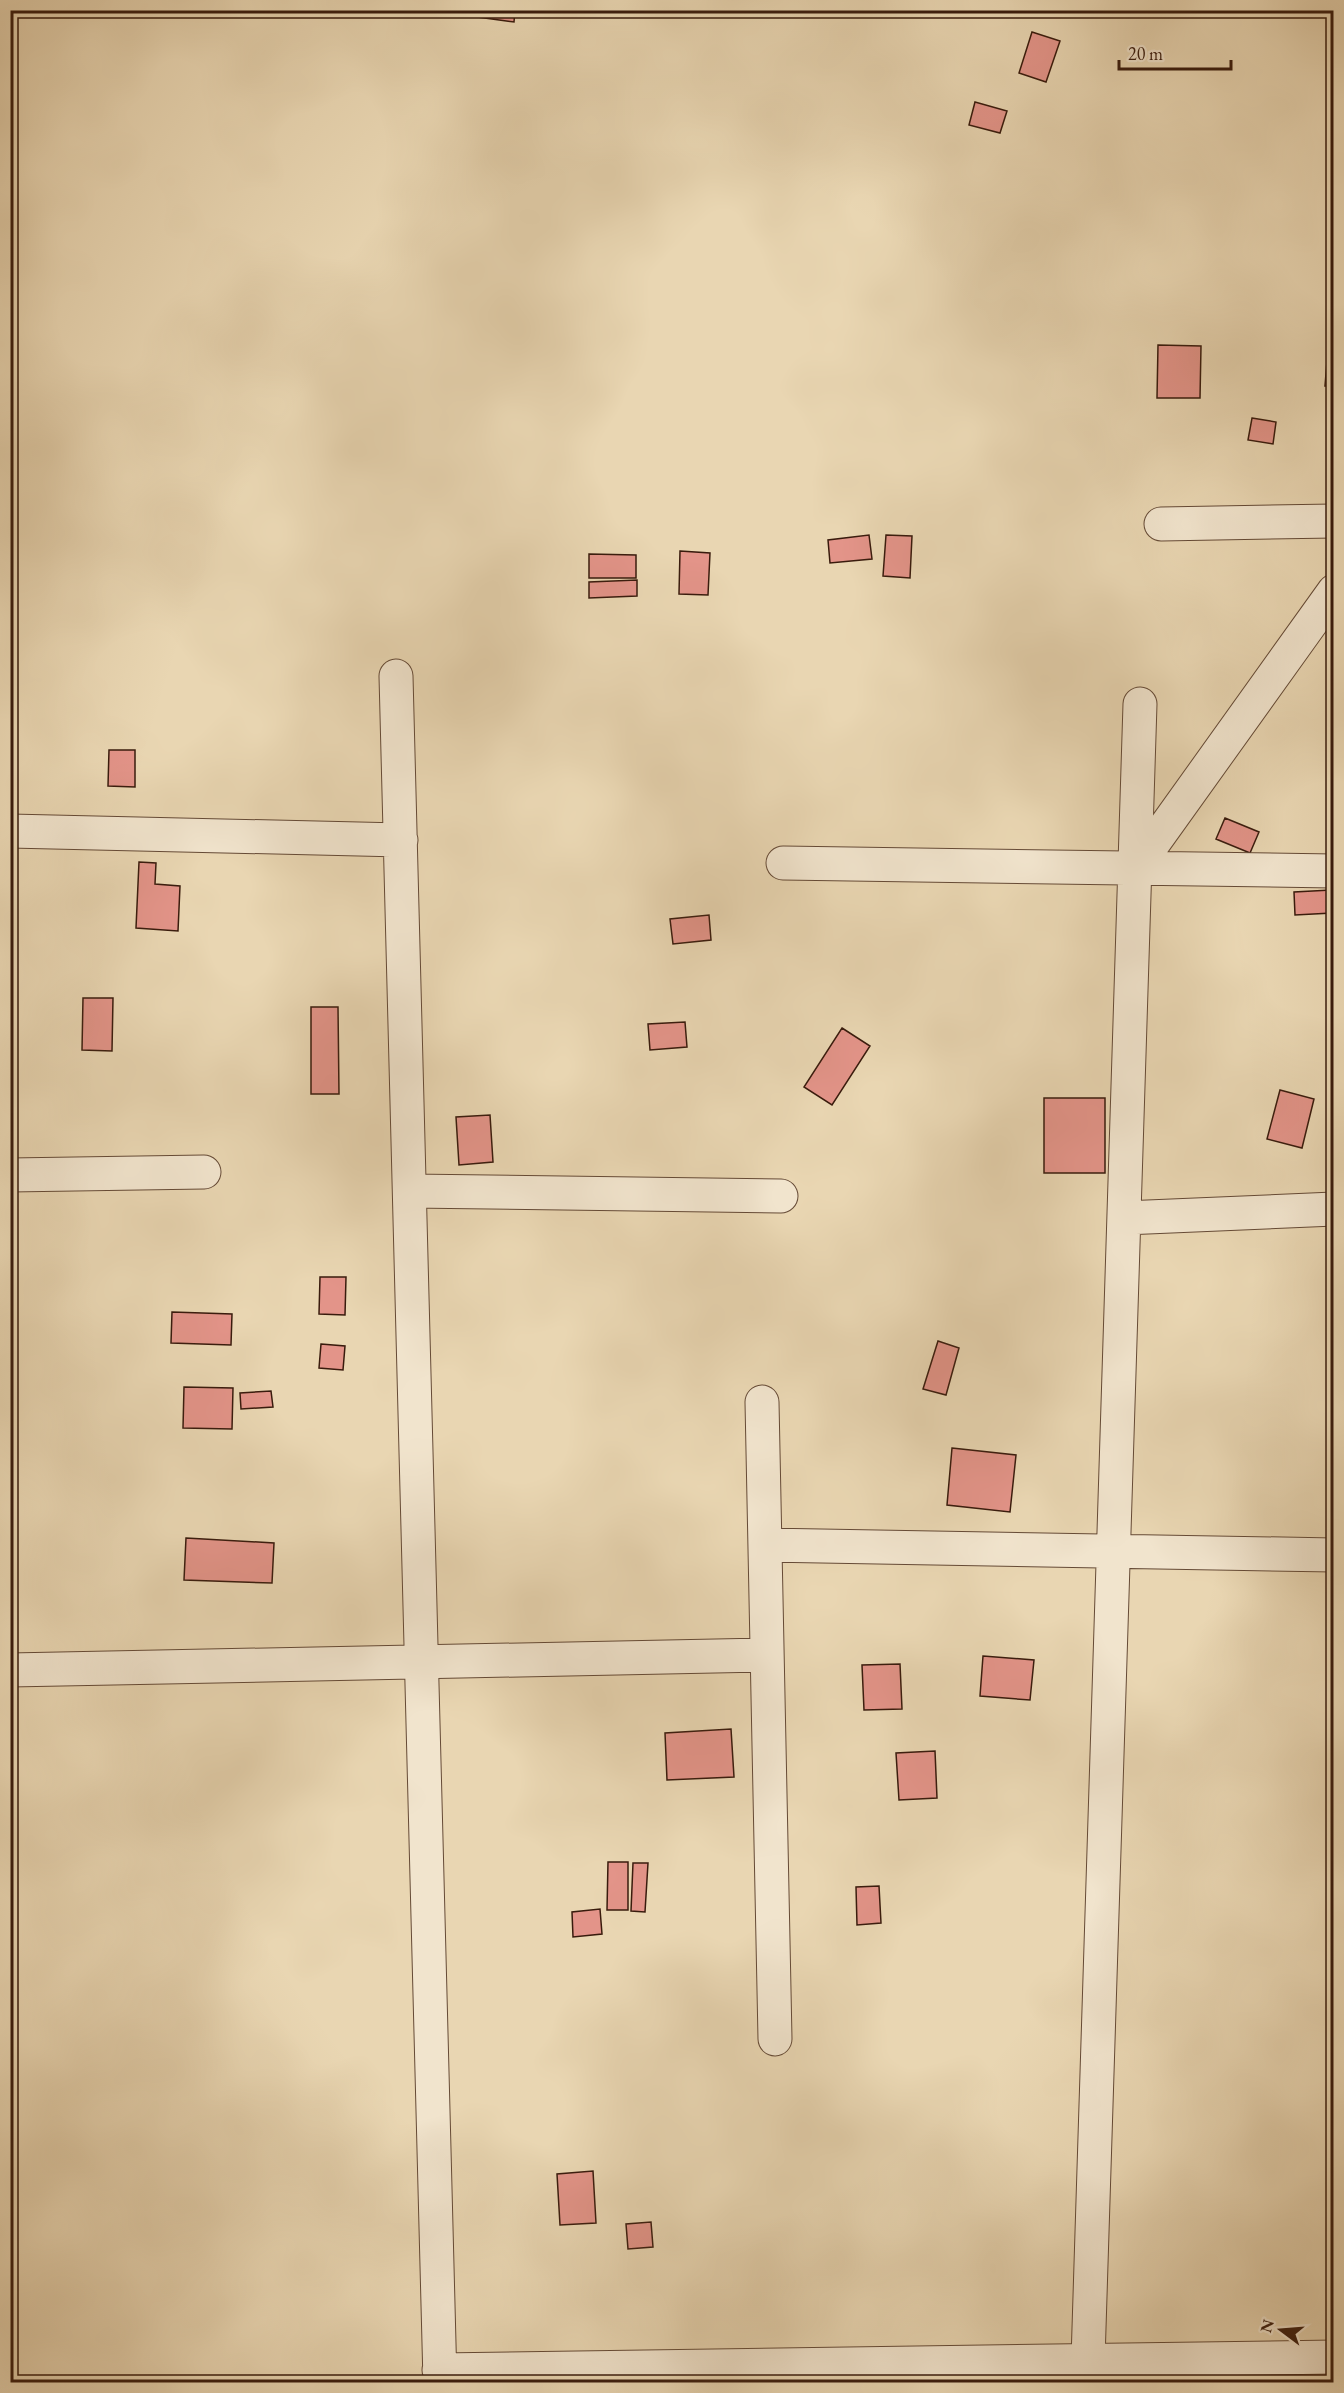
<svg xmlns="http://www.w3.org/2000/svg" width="1344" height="2393" viewBox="0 0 1344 2393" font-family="'EB Garamond',serif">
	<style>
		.building { fill: #e39489; stroke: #391b0d; stroke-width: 1.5 }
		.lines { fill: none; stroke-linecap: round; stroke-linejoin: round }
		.minor-casing { stroke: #654a36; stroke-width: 35 }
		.minor { stroke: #f1e4cd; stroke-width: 33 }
	</style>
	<rect width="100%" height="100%" fill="#e9d6b2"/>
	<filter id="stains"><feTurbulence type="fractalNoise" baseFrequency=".00333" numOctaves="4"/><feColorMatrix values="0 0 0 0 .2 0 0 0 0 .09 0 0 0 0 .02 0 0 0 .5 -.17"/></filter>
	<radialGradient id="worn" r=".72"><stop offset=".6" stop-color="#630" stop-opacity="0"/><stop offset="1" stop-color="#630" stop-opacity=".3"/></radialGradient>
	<path class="building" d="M479,10H515L514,22L478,17Z
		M1032,32L1060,41L1046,82L1019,73Z
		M975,102L1007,111L1000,133L969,125Z
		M1158,345L1201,346L1200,398H1157Z
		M1328,349L1334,350V386H1325Z
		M1252,418L1276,422L1273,444L1248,440Z
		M869,535L872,559L830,563L828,540Z
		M886,535L912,536L910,578L883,576Z
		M680,551L710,553L708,595L679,594Z
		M589,554L636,555V578H589Z
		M637,580V596L589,598V582Z
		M109,750H135V787L108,786Z
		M1225,818L1259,832L1250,853L1216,839Z
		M139,862L156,863L155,884L180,886L178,931L136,928Z
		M1331,890L1332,913L1295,915L1294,892Z
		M709,915L711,940L673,944L670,919Z
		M83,998H113L112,1051L82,1050Z
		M311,1007H338L339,1094H311Z
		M685,1022L687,1047L650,1050L648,1024Z
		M842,1028L870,1046L832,1105L804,1087Z
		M1280,1090L1314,1099L1302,1148L1267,1139Z
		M1044,1098H1105V1173H1044Z
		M490,1115L493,1162L459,1165L456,1117Z
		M320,1277H346L345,1315L319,1314Z
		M1333,1289H1334V1306L1329,1305Z
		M172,1312L232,1314L231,1345L171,1343Z
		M938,1341L959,1348L946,1395L923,1389Z
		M321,1344L345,1346L343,1370L319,1368Z
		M184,1387L233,1388L232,1429L183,1428Z
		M271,1391L273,1407L241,1409L240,1393Z
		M952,1448L1016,1455L1010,1512L947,1505Z
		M186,1538L274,1543L272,1583L184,1580Z
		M983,1656L1034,1660L1030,1700L980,1696Z
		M900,1664L902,1709L864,1710L862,1665Z
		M731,1729L734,1777L667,1780L665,1733Z
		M935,1751L937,1798L899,1800L896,1753Z
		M608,1862H628V1910H607Z
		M633,1863H648L645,1912L631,1911Z
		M879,1886L881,1923L857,1925L856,1887Z
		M600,1909L602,1934L573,1937L572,1912Z
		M593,2171L596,2223L560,2225L557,2174Z
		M651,2222L653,2247L628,2249L626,2224Z"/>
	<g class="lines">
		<g class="minor-casing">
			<path id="minor" d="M1161,524L1334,521
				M396,676L440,2382
				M10,831L401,840
				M783,863L1334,871
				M1135,869L1334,591
				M10,1175L204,1172
				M410,1191L781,1196
				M1124,1218L1334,1209
				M762,1402L775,2039
				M765,1545L1334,1555
				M10,1670L767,1655
				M1088,2360L1140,704
				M439,2370L1334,2357"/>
		</g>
		<use href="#minor" class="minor"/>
	</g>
	<rect width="1344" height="2393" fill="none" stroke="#e9d6b2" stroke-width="36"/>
	<rect x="12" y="12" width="1320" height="2369" fill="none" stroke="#391b0d" stroke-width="3"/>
	<rect x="18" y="18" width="1308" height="2357" fill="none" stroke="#391b0d" stroke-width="1.5"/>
	<g transform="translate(1281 2330) rotate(286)" stroke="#f1e4cd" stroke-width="4.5" paint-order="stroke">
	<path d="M0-4.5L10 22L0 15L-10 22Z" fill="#391b0d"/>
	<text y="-9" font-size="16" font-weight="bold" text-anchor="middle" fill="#391b0d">N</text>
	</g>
	<path d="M1119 60v9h112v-9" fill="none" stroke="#391b0d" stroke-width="3"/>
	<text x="1128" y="60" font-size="18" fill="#391b0d" stroke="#f1e4cd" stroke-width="4.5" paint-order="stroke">20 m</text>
	<rect width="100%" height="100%" filter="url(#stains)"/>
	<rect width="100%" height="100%" fill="url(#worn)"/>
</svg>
